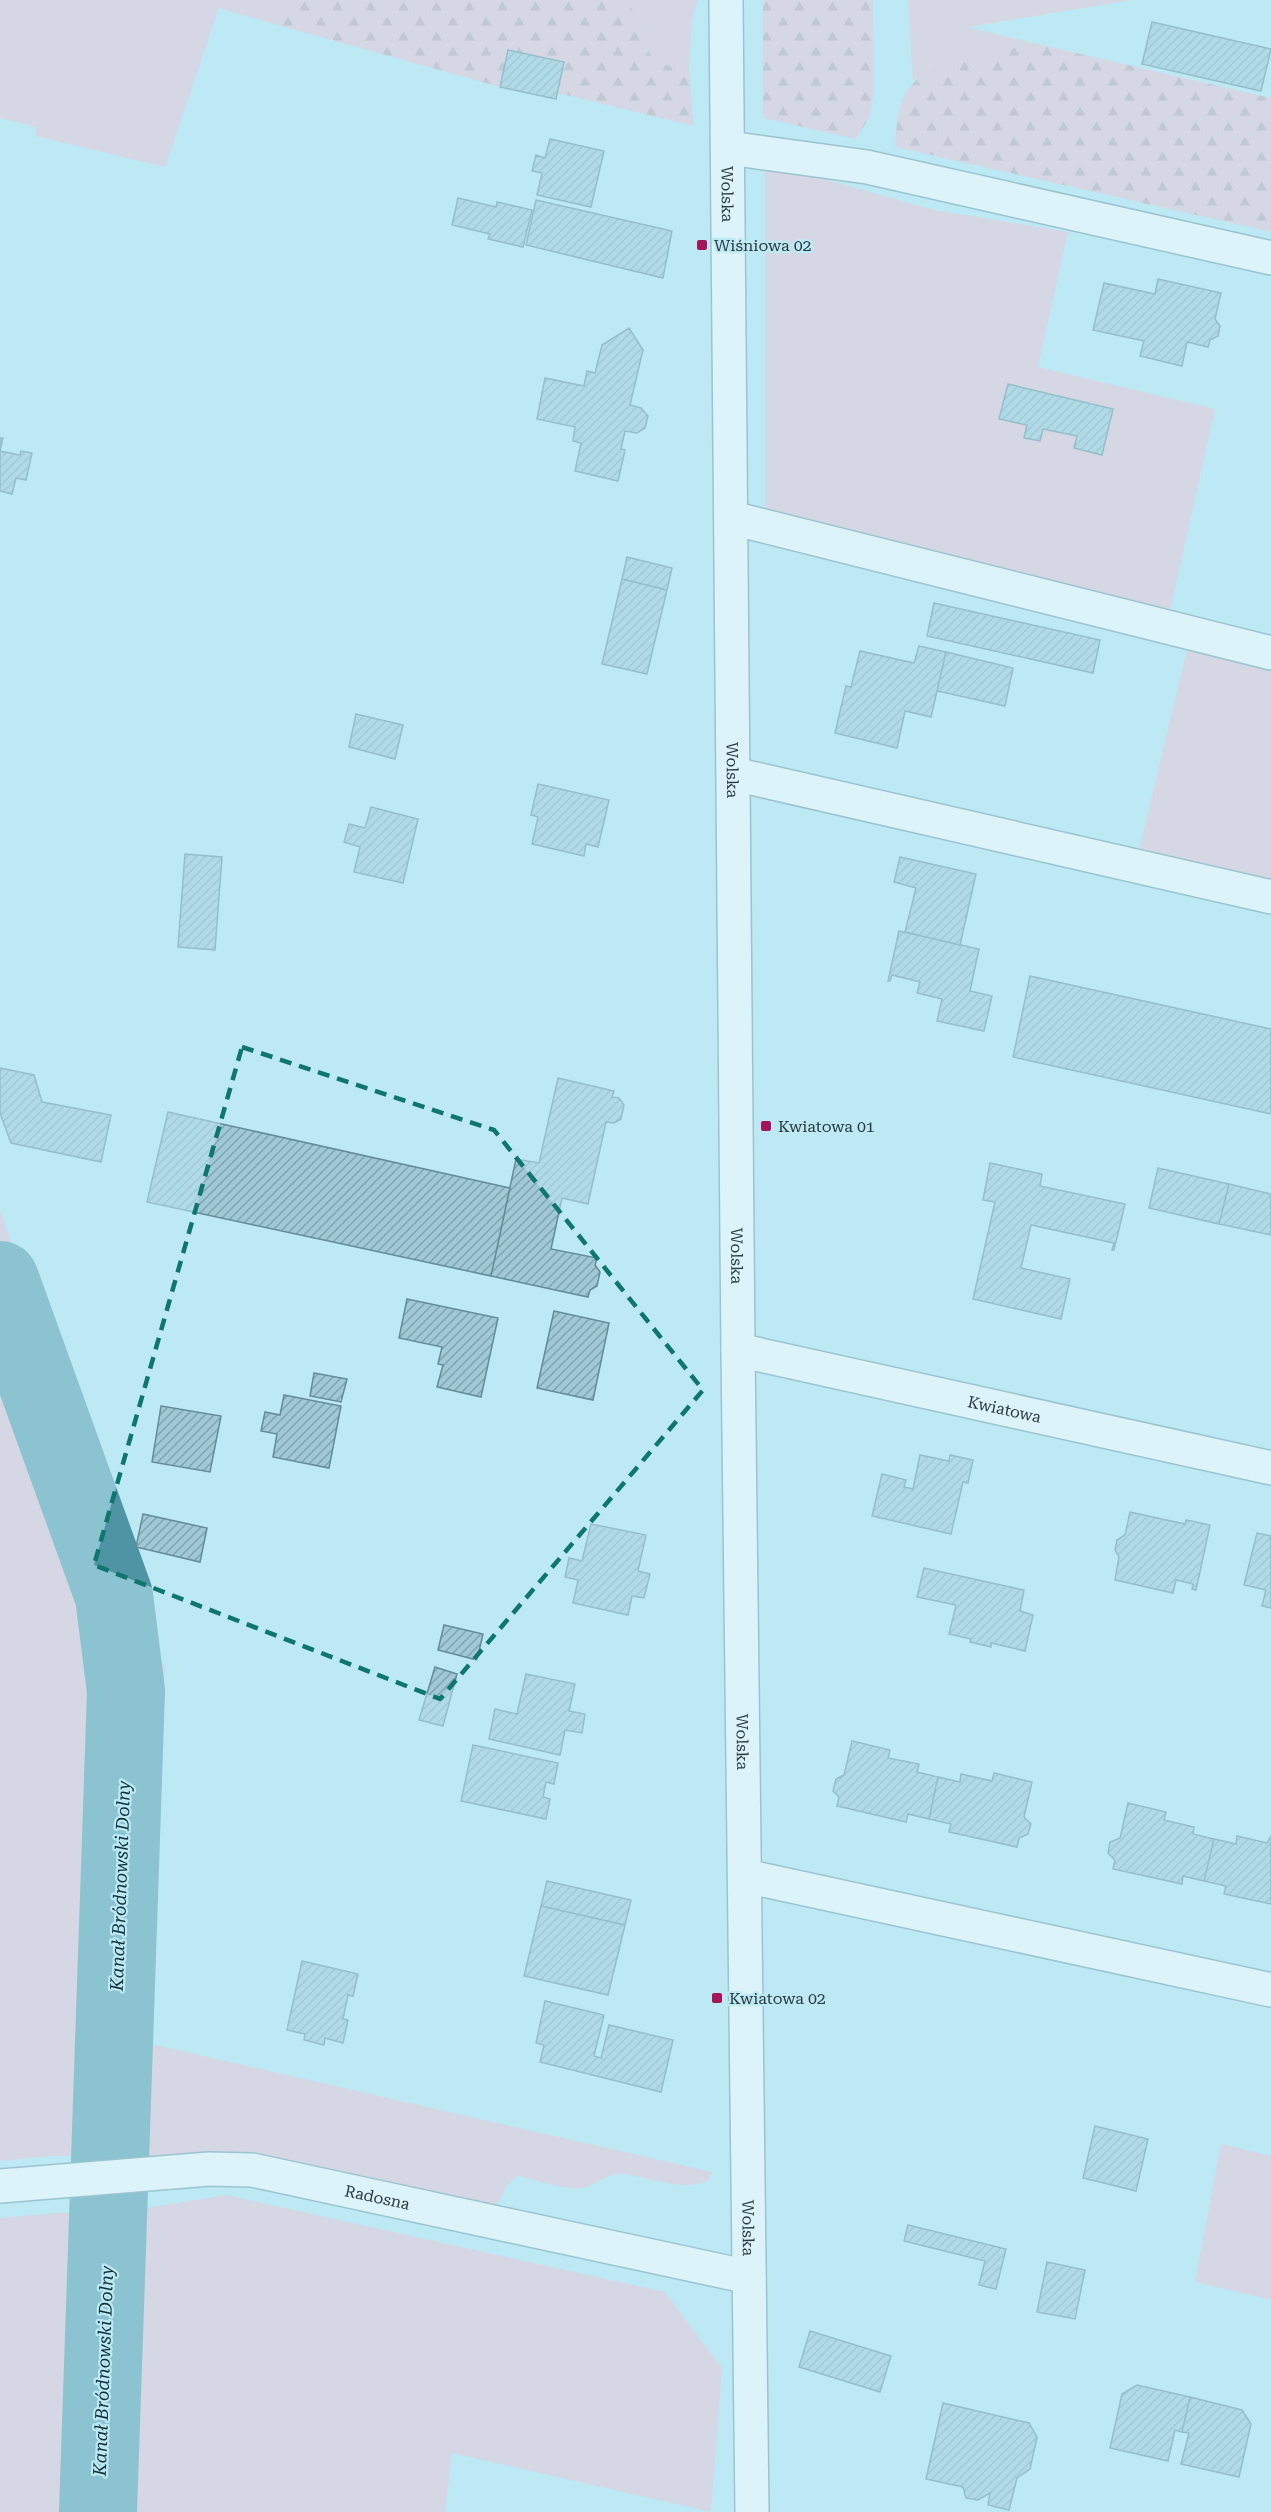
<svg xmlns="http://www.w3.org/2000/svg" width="1271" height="2512" viewBox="0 0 1271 2512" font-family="'Roboto Serif',serif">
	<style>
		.grass { fill: #f1c2d0 }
		.forest { fill: url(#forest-firs) }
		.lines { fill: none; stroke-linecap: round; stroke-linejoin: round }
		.river { stroke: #4f94a5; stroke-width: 78 }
		.building { fill: url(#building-hatch); stroke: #638c96; stroke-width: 1.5 }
		.minor-casing { stroke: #6f98a3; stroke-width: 36 }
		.minor { stroke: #fff; stroke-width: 33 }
		.marked { fill: none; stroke: #0f766e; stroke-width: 4.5; stroke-dasharray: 12 8; stroke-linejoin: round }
		.poi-dot { fill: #a41559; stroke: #bde9f4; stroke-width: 2 }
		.labels { text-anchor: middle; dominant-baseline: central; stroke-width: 4.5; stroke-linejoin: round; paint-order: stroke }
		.street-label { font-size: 16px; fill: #293b3f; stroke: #bde9f4 }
		.poi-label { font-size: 16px; fill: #293b3f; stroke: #bde9f4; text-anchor: start }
		.water-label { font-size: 18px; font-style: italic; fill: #0e3139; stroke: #bde9f4 }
	</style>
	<defs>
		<pattern id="forest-firs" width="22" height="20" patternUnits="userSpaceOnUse" patternTransform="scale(1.5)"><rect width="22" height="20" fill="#f1c2d0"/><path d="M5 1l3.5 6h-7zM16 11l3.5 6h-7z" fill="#c39faa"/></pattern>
		<pattern id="building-hatch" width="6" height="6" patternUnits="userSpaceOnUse" patternTransform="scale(1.5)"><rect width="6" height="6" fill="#9fc9d4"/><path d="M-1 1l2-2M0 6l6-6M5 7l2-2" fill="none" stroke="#82a4ad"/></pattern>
	</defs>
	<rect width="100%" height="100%" fill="#bde9f4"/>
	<path class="grass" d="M0,0H282L278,25L219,8L165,167L35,136L36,127L0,118Z
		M573,0H698L692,20L689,68L658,64L645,47L640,24Z
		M908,0H1132L968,27L1033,43L928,72L913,81Z
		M789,169L934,210L1068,232L1038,367L1215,409L1170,611L765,510V171Z
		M1187,650L1271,669V880L1139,850Z
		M0,1210L143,1616V1659L165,1664L151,2044L712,2172L708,2181C679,2192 651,2177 621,2174C608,2173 595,2186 582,2188C562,2190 537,2180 518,2176L507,2185L495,2209L283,2160L223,2152L147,2156H49L0,2161Z
		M1221,2144L1271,2156V2300L1195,2282Z
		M226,2195L665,2292L722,2368L711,2512L452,2453L445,2512H0V2218L57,2213L128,2211Z"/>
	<path class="forest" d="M282,0H605L631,7L640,24L645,47L658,64L689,68L694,126L558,93L564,62L508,50L500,87L278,25Z
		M763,0H873L874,89L870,117L855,139L763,118Z
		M1033,43L1271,98V232L895,147C898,114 897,90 928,72Z"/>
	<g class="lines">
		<path class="river" d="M0,1280L114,1596L126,1691L98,2512"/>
	</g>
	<path class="building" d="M1152,22L1271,49L1261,91L1142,64Z
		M508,50L564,62L556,99L500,87Z
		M550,139L604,151L591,207L537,195L542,173L532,171L536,155L545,158Z
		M458,198L496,207L497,202L532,210L523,247L488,239L490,234L452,225Z
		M536,200L672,231L663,278L526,245Z
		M1158,279L1221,293L1215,319L1220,326L1218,336L1210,340L1208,347L1187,342L1182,366L1140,356L1144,341L1093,330L1104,283L1155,294Z
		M629,328L643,350L630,405L641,408L648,416L645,428L637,433L625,431L621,449L625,450L618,481L575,471L581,443L573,441L575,427L537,419L545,378L584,386L587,371L595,373L602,345Z
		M1008,384L1113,409L1102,455L1074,448L1077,436L1043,429L1040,441L1024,438L1027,425L999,419Z
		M0,438H3L0,451L20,455L21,451L32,453L26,480L16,478L12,494L0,491Z
		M627,557L672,568L667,590L622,579Z
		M622,579L667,590L647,674L602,664Z
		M934,603L1100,640L1093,673L927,636Z
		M919,646L946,652L931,717L905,711L897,748L835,733L846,686L851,687L860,651L914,663Z
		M946,652L1013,668L1005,706L937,691Z
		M356,714L403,725L395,759L349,747Z
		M538,784L609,800L598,847L586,844L584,856L532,844L538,817L531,815Z
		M371,807L418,819L403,883L354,872L360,847L344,842L349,824L365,828Z
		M185,854L222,857L215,950L178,947Z
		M900,857L976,874L960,945L905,932L916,888L894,882Z
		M899,931L979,949L970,991L992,996L984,1031L937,1021L942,999L917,993L920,982L892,975L890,981H888Z
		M1030,976L1271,1029V1114L1013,1057Z
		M0,1068L34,1075L42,1102L111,1115L101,1162L11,1143L0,1113Z
		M558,1078L614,1091L612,1097L619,1098L624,1105L621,1119L614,1123L606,1122L588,1204L562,1198L551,1249L597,1258L595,1265L600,1272L597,1286L590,1290L588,1297L491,1276L516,1159L539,1163Z
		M168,1112L510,1188L491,1276L147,1202Z
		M990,1163L1042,1174L1040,1186L1125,1204L1114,1250H1112L1114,1243L1031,1225L1021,1268L1070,1279L1061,1319L973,1299L995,1202L983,1200Z
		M1158,1168L1229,1184L1219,1224L1149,1208Z
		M1229,1184L1271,1194V1235L1219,1224Z
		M407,1299L498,1318L481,1397L437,1387L443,1365L438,1364L442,1347L399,1338Z
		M554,1311L609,1323L593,1400L537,1388Z
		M314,1373L347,1379L341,1402L310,1396Z
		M284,1395L341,1406L329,1468L273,1457L277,1434L261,1431L265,1412L280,1415Z
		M161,1406L221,1416L210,1472L152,1462Z
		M920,1455L949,1461L950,1455L973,1460L968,1483L963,1482L951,1534L872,1516L882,1474L906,1480L904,1487L913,1489Z
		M1130,1512L1185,1524L1186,1520L1210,1525L1196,1590L1192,1589L1193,1584L1176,1580L1173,1593L1115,1580L1119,1557L1115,1550L1117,1540L1125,1535Z
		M143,1514L207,1528L200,1562L136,1547Z
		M591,1524L646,1535L638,1571L650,1574L644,1598L632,1596L628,1615L573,1603L578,1580L565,1577L569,1558L582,1561Z
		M1257,1533L1271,1536V1608L1262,1606L1266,1590L1244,1585Z
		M924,1568L1024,1590L1020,1611L1033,1615L1025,1651L991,1643V1647L970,1642L971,1639L949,1634L956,1605L917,1597Z
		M444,1625L483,1634L477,1660L438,1650Z
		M435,1667L457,1674L443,1726L419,1720Z
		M526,1674L575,1684L569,1711L585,1714L582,1733L565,1730L560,1755L489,1739L495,1709L517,1714Z
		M852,1741L890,1750L888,1758L919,1764L917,1772L938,1777L929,1819L908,1814L906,1822L837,1806L839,1797L833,1791L836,1779L844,1775Z
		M473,1745L558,1763L554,1784L546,1782L543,1797L550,1799L546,1819L461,1801Z
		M994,1773L1032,1782L1024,1817L1031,1824L1028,1834L1019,1838L1017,1847L949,1832L951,1824L929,1819L938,1777L960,1782L961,1774L992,1781Z
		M1128,1803L1166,1812L1164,1820L1194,1827L1193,1834L1214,1839L1204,1881L1183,1876L1182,1884L1113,1869L1115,1860L1108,1853L1110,1842L1120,1838Z
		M1237,1836L1267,1843L1271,1836V1904L1224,1894L1226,1886L1204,1881L1214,1839L1236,1844Z
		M547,1881L631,1900L625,1925L541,1906Z
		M541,1906L625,1925L608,1995L524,1976Z
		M302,1961L358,1974L353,1996L348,1995L343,2019L348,2020L343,2043L325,2038L324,2045L304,2040L305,2034L287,2030Z
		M545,2001L604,2015L594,2056L601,2058L609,2025L673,2040L661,2092L540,2062L544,2045L536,2043Z
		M1095,2126L1148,2139L1136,2191L1083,2178Z
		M908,2225L1006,2249L996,2289L979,2285L985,2261L904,2241Z
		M1047,2262L1085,2270L1075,2319L1037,2312Z
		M810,2331L891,2356L880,2392L799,2367Z
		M1137,2385L1190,2397L1182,2432L1175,2430L1168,2461L1110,2448L1122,2394Z
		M1190,2397L1242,2410L1251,2424L1239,2477L1181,2464L1189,2433L1182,2432Z
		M943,2403L1029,2423L1037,2437L1030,2469L1017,2478L1009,2510L988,2505L990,2493L978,2500L966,2498L963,2487L926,2479Z"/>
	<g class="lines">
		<g class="minor-casing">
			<g id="minor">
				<path id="s1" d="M726,0L738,1350L752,2512"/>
				<path d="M728,148L867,167L1271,258"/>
				<path d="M732,518L1271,653"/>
				<path d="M734,774L1271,897"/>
				<path id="s2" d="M738,1350L1271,1468"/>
				<path d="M745,1876L1271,1990"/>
				<path id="s3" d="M0,2186L209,2169L252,2170L749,2277"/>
			</g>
		</g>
		<use href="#minor" class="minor"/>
	</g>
	<path d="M0 0H1271V2512H0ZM242,1047L494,1130L703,1390L440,1699L94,1565Z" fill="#bde9f4" fill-opacity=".55" fill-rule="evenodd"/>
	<path class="marked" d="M242,1047L494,1130L703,1390L440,1699L94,1565Z"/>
	<g class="poi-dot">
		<rect x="696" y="239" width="12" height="12" rx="3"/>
		<rect x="760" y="1120" width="12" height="12" rx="3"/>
		<rect x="711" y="1992" width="12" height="12" rx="3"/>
	</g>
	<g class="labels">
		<g class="street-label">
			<text stroke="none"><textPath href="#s1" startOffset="194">Wolska</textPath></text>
			<text stroke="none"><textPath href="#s1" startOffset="770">Wolska</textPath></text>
			<text stroke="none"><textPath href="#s1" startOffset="1256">Wolska</textPath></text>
			<text stroke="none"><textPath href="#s2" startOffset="273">Kwiatowa</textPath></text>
			<text stroke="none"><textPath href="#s1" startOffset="1742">Wolska</textPath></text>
			<text stroke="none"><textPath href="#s3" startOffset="381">Radosna</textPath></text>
			<text stroke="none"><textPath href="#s1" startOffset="2228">Wolska</textPath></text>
		</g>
		<g class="poi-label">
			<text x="714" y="245">Wiśniowa 02</text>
			<text x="778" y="1126">Kwiatowa 01</text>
			<text x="729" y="1998">Kwiatowa 02</text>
		</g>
		<g class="water-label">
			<text transform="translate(120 1886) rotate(-88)">Kanał Bródnowski Dolny</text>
			<text transform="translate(103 2371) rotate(-88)">Kanał Bródnowski Dolny</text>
		</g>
	</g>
</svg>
